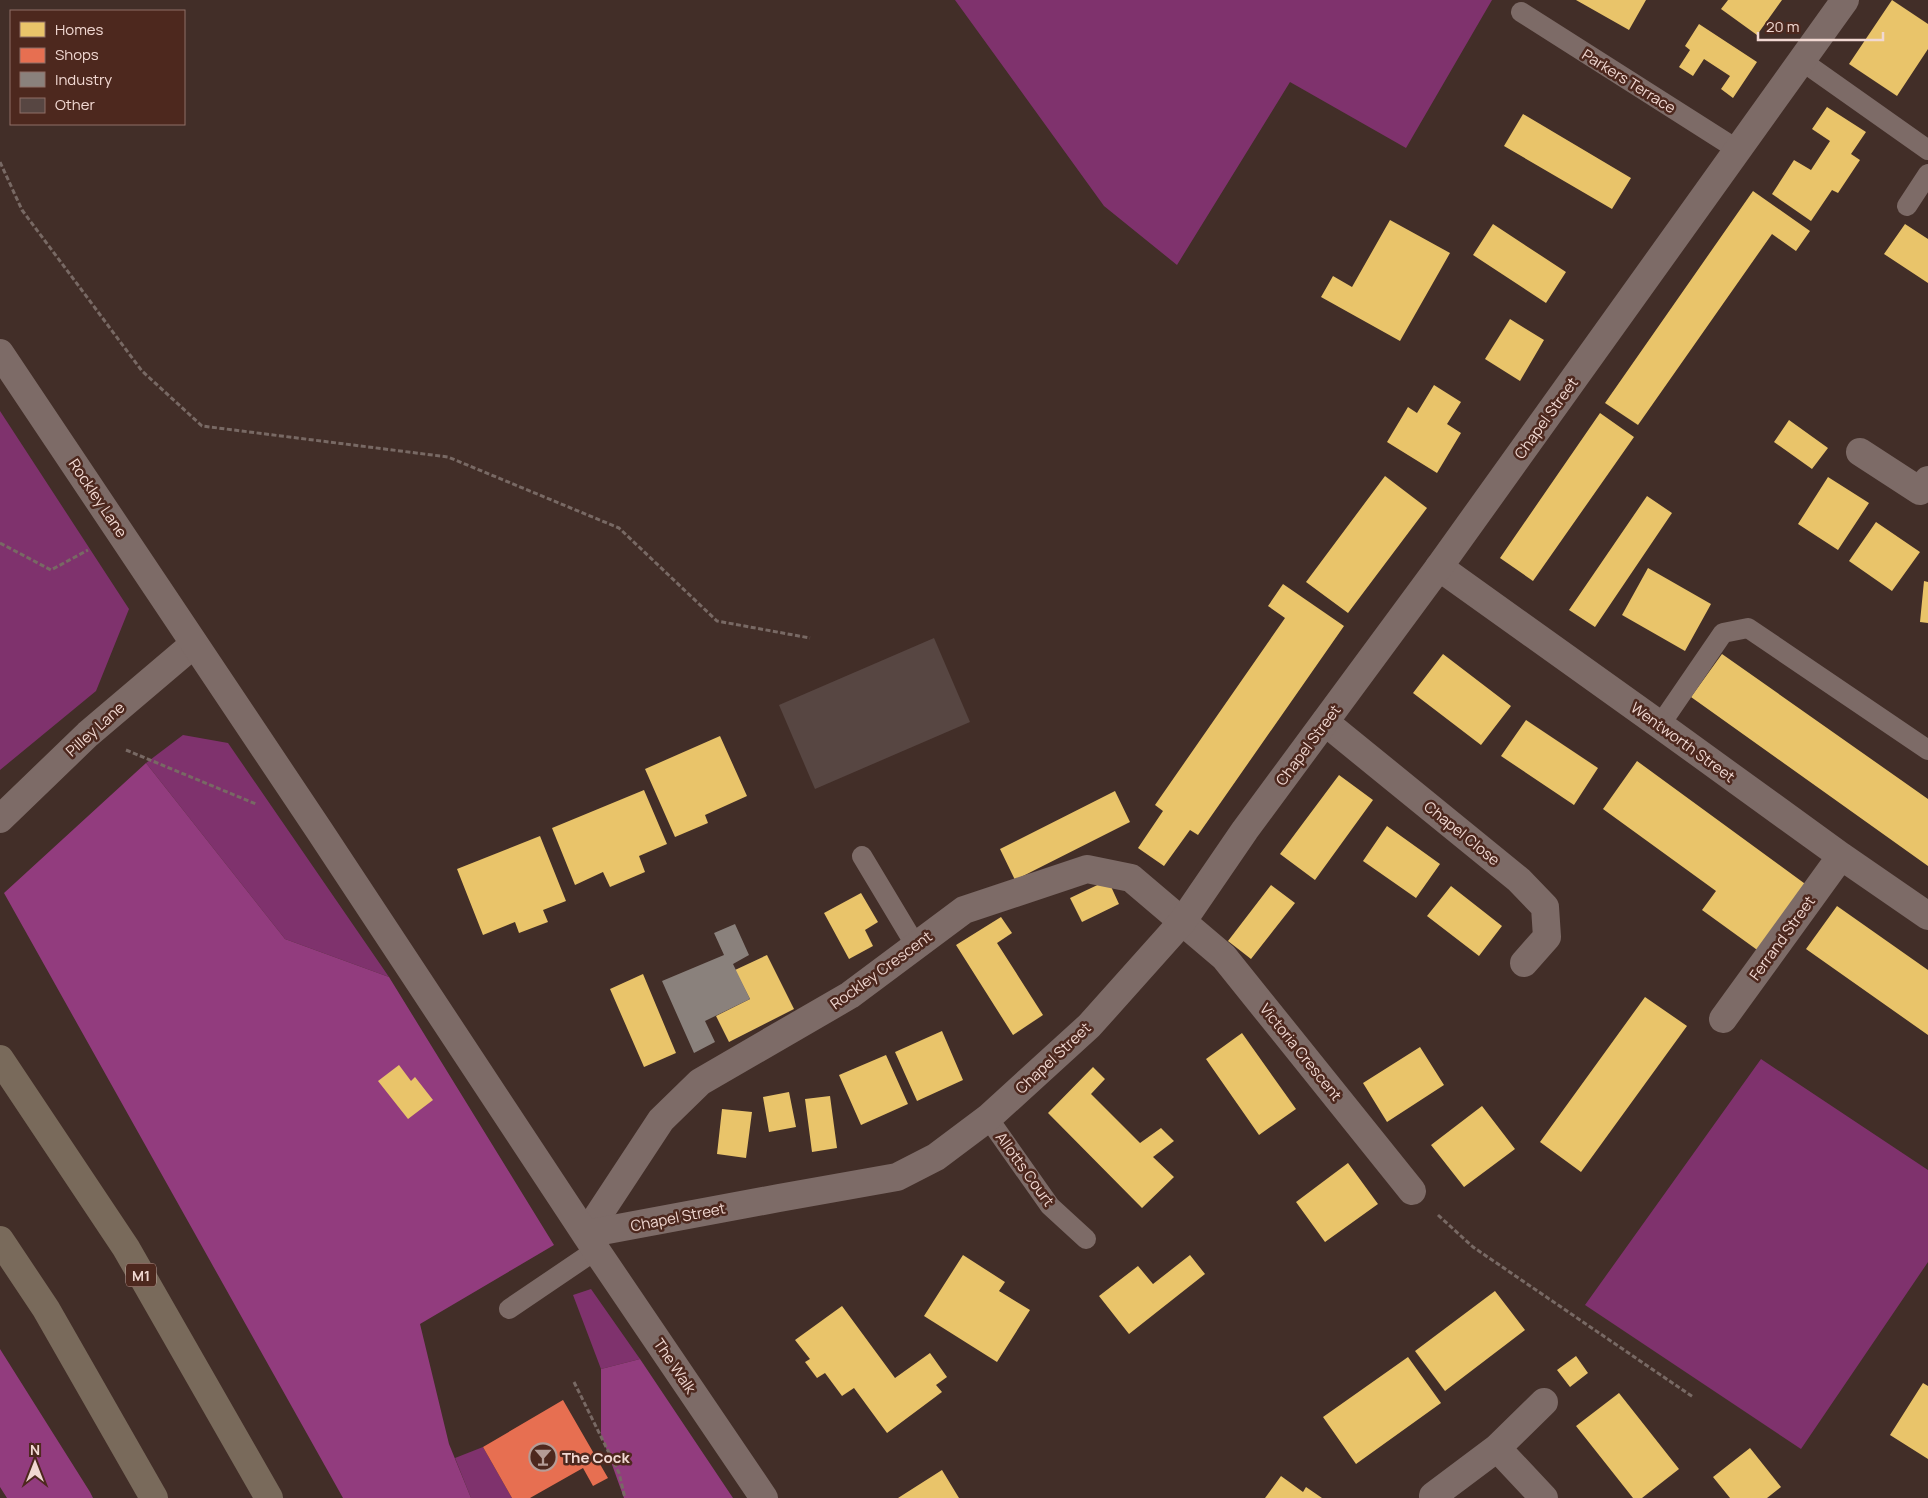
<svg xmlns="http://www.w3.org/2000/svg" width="1928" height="1498" viewBox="0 0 1928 1498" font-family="Manrope,sans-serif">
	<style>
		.green { fill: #7f326d }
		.forest { fill: #923c7e }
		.homes { fill: #e9c46a }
		.shops { fill: #e76f51 }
		.industry { fill: #8a817c }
		.building { fill: #574642 }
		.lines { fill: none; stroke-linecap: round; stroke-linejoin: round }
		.path { stroke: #786964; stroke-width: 3; stroke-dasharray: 5 2.5; stroke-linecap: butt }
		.service { stroke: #7d6b67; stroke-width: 20 }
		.minor { stroke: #7d6b67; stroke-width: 28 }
		.tertiary { stroke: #7d6b67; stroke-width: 28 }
		.motorway { stroke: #796a5b; stroke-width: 28 }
		.labels { text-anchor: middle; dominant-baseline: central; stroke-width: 5; stroke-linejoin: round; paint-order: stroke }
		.shield { fill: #4d281e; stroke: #c0a39c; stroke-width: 1 }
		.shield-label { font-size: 14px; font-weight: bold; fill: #f1d8d2 }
		.street-label { font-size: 15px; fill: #f1d8d2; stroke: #4d281e }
		.poi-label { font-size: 15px; font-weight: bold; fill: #f1d8d2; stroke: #4d281e; text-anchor: start }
	</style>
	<rect width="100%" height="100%" fill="#422e28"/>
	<path class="green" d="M955,0H1492L1406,148L1290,82L1177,265L1104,206Z
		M0,411L129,609L96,691L0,770Z
		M183,735L228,743L389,977L285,939L146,763Z
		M1761,1059L1928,1170V1262L1801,1449L1585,1305Z
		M591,1289L640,1359L601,1369L573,1295Z
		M483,1447L512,1498H471L455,1458Z"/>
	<path class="forest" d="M146,763L285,939L389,977L554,1245L420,1324L449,1444L471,1498H343L4,893Z
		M0,1349L90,1492L93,1498H7L0,1487Z
		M640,1359L733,1498H624L601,1434V1369Z"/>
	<path class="homes" d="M1576,0H1646L1629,30Z
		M1728,0H1782L1757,35L1721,9Z
		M1892,0L1928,24V49L1897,96L1849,64Z
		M1699,24L1757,62L1733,98L1721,89L1730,76L1704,59L1693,76L1679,67L1690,50L1685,46Z
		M1827,107L1866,132L1851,154L1860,160L1838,193L1832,190L1811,221L1772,194L1794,160L1811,170L1830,141L1812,129Z
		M1523,114L1631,178L1612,209L1504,146Z
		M1753,191L1810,231L1796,251L1772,234L1638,425L1605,403Z
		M1390,220L1450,253L1400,341L1321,297L1333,276L1352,287Z
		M1493,224L1566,272L1546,303L1473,255Z
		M1905,224L1928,239V283L1884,254Z
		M1510,319L1544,340L1520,381L1485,359Z
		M1434,385L1461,402L1447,424L1461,433L1437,473L1387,442L1408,407L1417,413Z
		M1600,413L1634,437L1533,581L1500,558Z
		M1789,420L1828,448L1812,469L1774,442Z
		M1385,476L1427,508L1348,613L1306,582Z
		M1828,477L1869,503L1838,550L1798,524Z
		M1647,496L1672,513L1595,627L1569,610Z
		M1876,522L1920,552L1892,591L1849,561Z
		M1648,568L1711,604L1685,651L1622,615Z
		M1924,581L1928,582V623L1920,622Z
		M1283,584L1344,626L1198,835L1190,830L1164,866L1138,848L1163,811L1155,805L1285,618L1268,606Z
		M1443,654L1511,706L1481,745L1413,693Z
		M1722,654L1928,799V866L1691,697Z
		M1526,720L1598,768L1574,805L1501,756Z
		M720,736L747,796L705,815L708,823L675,837L645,769Z
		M1637,761L1808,886L1760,952L1702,910L1716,891L1603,809Z
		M1339,775L1373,800L1315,880L1280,854Z
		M644,790L667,844L639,856L645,872L610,887L603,872L575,885L552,828Z
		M1115,791L1130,822L1015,880L1000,849Z
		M1387,826L1440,864L1416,898L1363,861Z
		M540,836L566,901L543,910L548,922L519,933L515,922L483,935L457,869Z
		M1108,880L1119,904L1082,922L1070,898Z
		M1271,885L1295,903L1251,959L1228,941Z
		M1451,886L1502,926L1479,956L1427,916Z
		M861,893L878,922L865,930L873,946L849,959L824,913Z
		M1837,906L1928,970V1035L1806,949Z
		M1001,917L1012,933L997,943L1043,1015L1013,1035L956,945Z
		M767,955L794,1009L729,1042L716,1016L750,999L735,970Z
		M643,974L676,1053L644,1067L610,989Z
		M1645,997L1687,1026L1581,1172L1540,1142Z
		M942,1031L963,1080L917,1101L895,1052Z
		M1242,1033L1296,1109L1259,1135L1206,1059Z
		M1420,1047L1444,1085L1387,1122L1363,1083Z
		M886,1055L908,1104L861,1125L839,1075Z
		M399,1065L411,1081L415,1077L433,1100L408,1119L378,1081Z
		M1093,1067L1105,1079L1091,1094L1140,1143L1161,1128L1174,1141L1153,1157L1174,1177L1142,1208L1048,1113Z
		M789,1092L796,1127L769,1132L763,1097Z
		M830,1096L837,1148L812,1152L805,1099Z
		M1482,1106L1515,1149L1464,1187L1431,1145Z
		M722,1109L752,1112L746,1158L717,1154Z
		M1348,1163L1378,1204L1325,1242L1296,1202Z
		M963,1255L1005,1282L999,1291L1030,1310L997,1362L924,1316Z
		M1190,1255L1205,1274L1129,1334L1099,1296L1138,1266L1153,1284Z
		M1495,1291L1525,1330L1445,1391L1415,1351Z
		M842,1306L895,1378L930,1353L947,1377L936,1385L942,1392L887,1433L854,1388L842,1396L825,1373L817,1378L805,1362L810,1359L795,1340Z
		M1576,1356L1588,1373L1570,1387L1557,1370Z
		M1408,1357L1441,1403L1356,1464L1323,1417Z
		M1923,1383L1928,1386V1459L1890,1435Z
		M1619,1393L1679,1469L1642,1498H1633L1576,1426Z
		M1750,1448L1781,1487L1767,1498H1730L1713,1477Z
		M942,1470L959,1498H898Z
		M1281,1476L1303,1492L1306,1487L1322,1498H1265Z"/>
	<path class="shops" d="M563,1400L608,1478L593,1486L583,1468L530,1498H512L483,1447Z"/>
	<path class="industry" d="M735,924L749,955L733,964L750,999L705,1021L715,1042L694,1053L662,981L724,955L714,933Z"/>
	<path class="building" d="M934,638L970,722L815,789L779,705Z"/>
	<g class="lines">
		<path class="path" d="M0,162L22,210L142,371L202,426L448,457L619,528L717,621L810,638
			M0,543L51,570L88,550
			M126,750L256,804
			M1438,1215L1473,1247L1693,1397
			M574,1382L619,1473L625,1498"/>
		<path class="service" d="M1521,12L1738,150
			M1802,61L1928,150
			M1907,206L1928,174
			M1660,725L1723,633L1748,628L1928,750
			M862,856L916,946
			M988,1118L1050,1206L1086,1239
			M509,1309L596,1250"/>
		<path class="minor" d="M1860,452L1920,491L1928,480
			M1439,567L1660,725L1841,856L1928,916
			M1325,722L1519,880L1545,907L1547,937L1524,963
			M0,819L88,734L194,644
			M1723,1019L1841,856
			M586,1234L661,1120L700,1082L850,995L964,910L1087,869L1131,878L1224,957L1412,1191
			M1497,1448L1544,1498
			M1433,1496L1497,1448L1544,1402"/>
		<path class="tertiary" d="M0,353L319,830L596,1250L764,1498
			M586,1234L779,1198L897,1177L936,1157L988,1118L1089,1026L1182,922L1245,830L1439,567L1845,0"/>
		<path class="motorway" d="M0,1059L126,1248L269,1498
			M0,1240L46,1309L154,1498"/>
	</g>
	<defs>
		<g id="bar-ring" transform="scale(1.4375)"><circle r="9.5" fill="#4d281e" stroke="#b49c96" stroke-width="1.5"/><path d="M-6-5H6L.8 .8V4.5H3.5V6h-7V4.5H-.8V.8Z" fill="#b49c96"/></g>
	</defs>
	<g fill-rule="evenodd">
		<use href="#bar-ring" x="543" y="1457"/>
	</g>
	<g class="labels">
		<rect class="shield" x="126" y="1263.5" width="30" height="23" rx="4"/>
		<g class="shield-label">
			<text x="141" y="1275">M1</text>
		</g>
		<g class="street-label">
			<text transform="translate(1629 81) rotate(32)">Parkers Terrace</text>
			<text transform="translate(1546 418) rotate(-54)">Chapel Street</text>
			<text transform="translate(98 498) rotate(56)">Rockley Lane</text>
			<text transform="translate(95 729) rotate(-42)">Pilley Lane</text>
			<text transform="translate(1683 742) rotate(36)">Wentworth Street</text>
			<text transform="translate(1308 745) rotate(-53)">Chapel Street</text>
			<text transform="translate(1462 833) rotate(39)">Chapel Close</text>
			<text transform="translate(1782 938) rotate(-54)">Ferrand Street</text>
			<text transform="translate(881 970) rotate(-36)">Rockley Crescent</text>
			<text transform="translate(1301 1052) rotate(51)">Victoria Crescent</text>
			<text transform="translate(1053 1058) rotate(-43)">Chapel Street</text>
			<text transform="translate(1025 1169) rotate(54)">Allotts Court</text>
			<text transform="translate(678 1217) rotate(-11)">Chapel Street</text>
			<text transform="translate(675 1366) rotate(56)">The Walk</text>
		</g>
		<g class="poi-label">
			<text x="562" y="1457">The Cock</text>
		</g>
	</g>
	<rect x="10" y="10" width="175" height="115" fill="#4d281e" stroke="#8f6e66"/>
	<rect x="20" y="22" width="25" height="15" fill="#e9c46a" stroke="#8f6e66"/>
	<text x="55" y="35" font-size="15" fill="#f1d8d2">Homes</text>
	<rect x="20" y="48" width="25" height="15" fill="#e76f51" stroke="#8f6e66"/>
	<text x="55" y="60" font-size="15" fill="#f1d8d2">Shops</text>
	<rect x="20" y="72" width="25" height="15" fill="#8a817c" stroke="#8f6e66"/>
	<text x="55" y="85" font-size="15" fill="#f1d8d2">Industry</text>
	<rect x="20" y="98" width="25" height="15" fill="#574642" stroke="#8f6e66"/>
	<text x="55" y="110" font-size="15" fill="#f1d8d2">Other</text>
	<g transform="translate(35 1463)" stroke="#4d281e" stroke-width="4" paint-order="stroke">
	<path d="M0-4L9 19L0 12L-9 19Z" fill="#f1d8d2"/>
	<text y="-8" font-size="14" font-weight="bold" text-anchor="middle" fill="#f1d8d2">N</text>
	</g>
	<path d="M1758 32v8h125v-8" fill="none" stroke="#f1d8d2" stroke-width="2.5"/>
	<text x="1766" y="32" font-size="15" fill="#f1d8d2" stroke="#4d281e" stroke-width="4" paint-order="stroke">20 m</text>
</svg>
